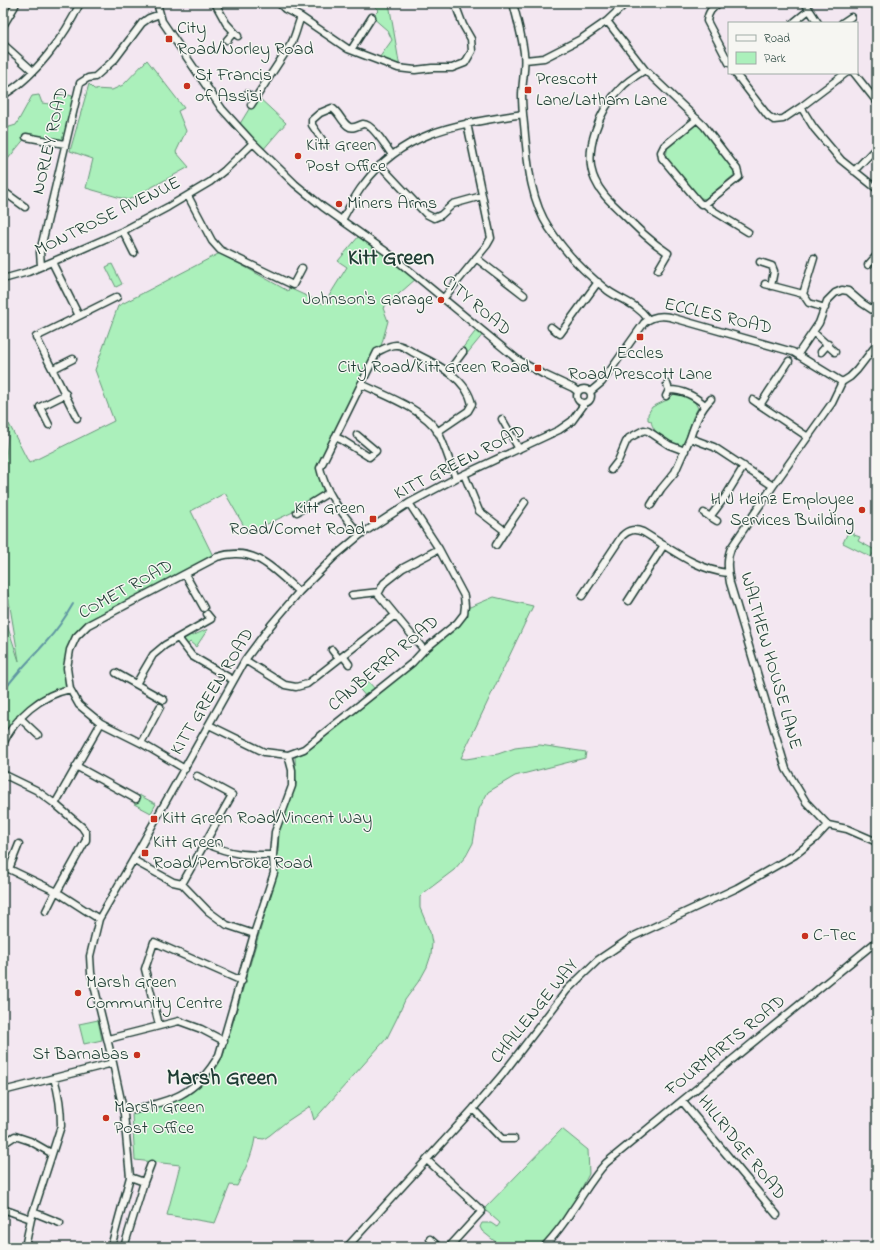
<svg xmlns="http://www.w3.org/2000/svg" width="880" height="1250" viewBox="0 0 880 1250" font-family="'Indie Flower',sans-serif">
	<style>
		.green { fill: #abf0bb; stroke: #659678 }
		.lines { fill: none; stroke-linecap: round; stroke-linejoin: round }
		.stream { stroke: #6097a2; stroke-width: 2 }
		.minor-casing { stroke: #1f3d34; stroke-width: 9 }
		.minor { stroke: #f6f6f2; stroke-width: 6 }
		.poi-dot { fill: #c8321e; stroke: #f6f6f2; stroke-width: 1.5 }
		.labels { text-anchor: middle; dominant-baseline: central; stroke-width: 3; stroke-linejoin: round; paint-order: stroke }
		.poi-label { font-size: 18px; fill: #1f3d34; stroke: #f6f6f2; text-anchor: start }
		.street-label { font-size: 18px; fill: #1f3d34; stroke: #f6f6f2 }
		.district-label { font-size: 22px; font-weight: bold; fill: #1f3d34; stroke: #f6f6f2 }
	</style>
	<rect width="100%" height="100%" fill="#f3e7f1"/>
	<filter id="ink" filterUnits="userSpaceOnUse"><feTurbulence type="fractalNoise" baseFrequency=".025" numOctaves="2"/><feDisplacementMap in="SourceGraphic" scale="8" xChannelSelector="R" yChannelSelector="G"/><feConvolveMatrix kernelMatrix="1 2 1 2 8 2 1 2 1" color-interpolation-filters="sRGB"/></filter>
	<g filter="url(#ink)">
		<path class="green" d="M370,3H389L400,68L377,61L392,40L388,31L372,17L379,10Z
			M147,60L184,108L178,111L186,131L176,152L189,167L128,200L86,188L93,159L70,151L89,84L94,89L112,90L123,85Z
			M61,93L76,97L65,144L26,137L3,165V129L16,125L32,96L39,95L42,103L50,104L57,99Z
			M257,96L286,123L262,151L238,127Z
			M696,124L703,127L735,170L734,175L705,199L698,197L666,157L668,145Z
			M359,236L366,237L417,278L383,308L388,321L380,350L335,437L318,464L323,493L293,512L248,533L225,493L191,511L214,558L88,625L70,650V689L40,701L20,718L3,744V670L4,669H3V613L19,661L5,577L4,480L9,424L29,463L114,421L95,370L118,306L220,253L288,291L289,288L324,304L347,267L338,261Z
			M112,264L122,284L116,287L106,267Z
			M478,328L484,333L466,355L461,350Z
			M675,393L695,400L694,401L698,408L693,417L684,445L681,446C669,443 653,434 651,421L648,420V414L652,407L669,399Z
			M849,530L854,533V535L860,537L858,541L875,550L871,557L843,543Z
			M494,597L533,606L461,758L466,759L498,754L515,748L540,745L586,752L585,758L515,776L488,792L479,809L473,843L466,856L454,870L425,892L420,897V908L430,932L432,943L431,955L427,967L421,978L405,1000L397,1018L387,1038L314,1120L310,1106L286,1122L270,1135L264,1139L255,1138C252,1157 245,1169 237,1186L230,1185L215,1223L167,1215L180,1165L135,1160L132,1115C163,1104 192,1099 214,1072C218,1066 221,1059 224,1053L277,873L279,832L296,784L295,757L306,752L367,698L356,685L365,678L376,690L454,625L465,609Z
			M208,629L196,647L190,642L187,645L184,641V637L191,634L192,636Z
			M139,795L156,804L151,813L134,804Z
			M98,1020L102,1040L84,1044L79,1024Z
			M562,1129L588,1150L589,1174L578,1195L564,1219L540,1247H502L482,1231L480,1227L482,1223H491L497,1227L500,1223L484,1209Z"/>
		<g class="lines">
			<path class="stream" d="M3,692C15,674 31,659 46,642C56,631 65,618 73,604"/>
			<g class="minor-casing">
				<path id="minor" d="M157,3L162,21L222,109L253,143L295,184L323,207L388,253L518,360L543,374L573,388L578,392
					M215,3L226,23L238,36
					M279,3L285,9L301,17L348,49L398,68L415,70L432,68H452L465,63L472,51L471,39L463,25L457,9V3
					M513,3C517,19 522,36 524,53C526,68 522,81 522,96C522,109 524,122 525,135C528,166 531,201 549,228C564,251 585,273 607,290C622,301 636,303 648,319
					M719,3C712,8 708,12 707,21L729,63
					M805,3L818,23
					M607,21L645,70L704,126L737,169L739,177L705,204
					M793,23L809,10
					M842,23L851,17
					M3,26L15,6
					M227,40L234,32
					M3,44L33,71
					M351,50L372,17
					M525,60L544,58L581,39L607,21L626,3
					M645,70C637,75 627,81 621,88C600,108 582,152 595,180C601,194 612,203 622,213C637,228 650,241 668,253L658,270
					M735,73L768,116L774,120L783,119L801,107L846,73
					M854,73L877,102
					M247,94L255,99
					M3,95C34,78 66,35 80,3
					M251,105L291,44C296,35 297,26 301,17
					M801,107L814,128L841,160L877,189
					M697,119L664,146L661,152L662,158L698,201L701,204H705L712,210L748,232
					M26,137L65,144
					M325,144L312,125V120L320,113L332,108C339,112 341,121 348,126C353,130 358,125 363,124C372,123 387,148 392,155
					M380,165L426,214L434,218L441,215L453,204L482,196
					M854,171L877,147
					M3,191L25,207
					M188,196L212,241L220,250L293,285L302,268
					M342,220C349,208 355,195 364,184C404,129 462,124 523,114
					M123,231L134,253
					M476,258L524,295
					M814,258L803,294L809,303L825,308
					M52,262L79,316L36,337L77,418
					M760,262L772,266L774,271L771,286
					M868,265L877,255
					M41,266L40,252L80,83L88,78L95,77L115,59L142,23L149,18L160,14
					M3,279L28,272L73,253L123,231L168,207L210,182L225,170L253,143
					M765,284L803,294
					M443,299L487,245L491,238L467,123
					M79,316L117,297
					M551,327L560,334L598,282
					M813,332L835,352
					M821,352L828,344
					M798,354L819,323L827,301L835,293L842,290L848,291L862,303L877,313
					M789,361L760,405L808,437
					M53,369L73,359
					M448,372L463,352
					M361,384C384,395 424,409 438,432C445,445 450,464 456,478
					M577 396a7 7 0 1 1 14 0a7 7 0 1 1-14 0Z
					M669,390C684,390 694,396 705,405
					M590,392L602,382L644,323C652,316 660,315 670,317L793,352L842,382
					M666,396L669,390L667,384
					M753,400L760,405
					M502,419L519,449
					M49,425L40,407L66,394
					M335,437L342,440L369,457L376,451L357,435
					M690,438C695,423 700,410 711,399
					M611,470L618,461L626,442L629,438L644,430L648,431L669,445L685,451
					M464,474L479,511L505,531L525,502
					M651,505L661,489L675,472L690,438L714,447L773,486
					M297,512L328,493
					M704,513L717,521
					M710,517L725,497L744,466
					M360,535C343,514 326,495 320,468L377,352C383,349 391,344 397,345C402,345 409,350 414,353C436,364 466,377 472,404L468,411L437,432
					M496,545L505,531
					M185,574L204,608
					M352,595L379,592
					M582,596L622,536C629,529 635,529 643,532C670,548 696,570 728,573
					M628,601L664,545
					M178,638L192,656L233,680
					M332,650L339,659
					M424,650L378,594L384,583L403,568L439,549
					M343,656L349,664
					M245,660L285,685L296,687L307,684L394,616
					M116,673L164,700
					M136,684L153,655L165,645L211,619L207,614
					M20,718L38,735
					M209,725L264,752L288,755L304,749L412,663L424,650L457,623L464,614L465,606L464,596L439,549L409,503
					M141,743L160,707
					M3,744C15,717 41,695 70,689
					M76,766L136,799
					M185,769L141,743L101,723L79,705L70,689L67,668L70,650L76,637L88,625L217,557C255,545 273,569 299,592
					M3,774L36,790L55,804L82,827L86,833V840L57,892
					M197,776L232,795L205,843
					M55,804L101,723
					M828,825L806,802L786,769L730,583C728,570 726,560 731,548L773,486L832,403L842,382L850,377L857,370L877,344
					M828,825L847,829L877,842
					M133,860L173,882L182,884L208,911L227,925L254,934
					M3,869H9L57,892L99,919
					M9,869L19,844
					M182,884L205,843C232,855 244,855 273,855
					M46,911L56,891
					M159,1025L145,969L154,942L242,981
					M108,1039L179,1021L201,1029L224,1041
					M3,1091L113,1063
					M682,1101L777,1215
					M473,1109L502,1139H514
					M135,1110C149,1105 167,1102 180,1095C197,1086 210,1071 219,1055L254,934L274,873L273,855L275,832L292,786V770L288,755
					M3,1144L15,1136L30,1141L51,1153
					M427,1160L482,1211L449,1247
					M144,1182L151,1164
					M3,1209L31,1219
					M33,1212L60,1223
					M430,1239L439,1247
					M25,1247L31,1219L61,1126C61,1109 59,1094 54,1078
					M111,1247L130,1177L124,1114L113,1063L91,973L90,956L99,919L133,860L245,660L271,625L299,592L335,556L360,535L409,503L456,478L559,430L572,421L585,403
					M124,1247L144,1182L130,1177
					M347,1247L473,1109L502,1075L567,990L598,960L632,937L737,888L795,855L815,839L828,825
					M544,1247C554,1236 563,1225 571,1212C583,1195 592,1178 606,1163L877,941"/>
			</g>
			<use href="#minor" class="minor"/>
		</g>
	</g>
	<g class="poi-dot">
		<rect x="165" y="35" width="8" height="8" rx="2"/>
		<circle cx="187" cy="86" r="4"/>
		<rect x="524" y="86" width="8" height="8" rx="2"/>
		<circle cx="298" cy="156" r="4"/>
		<circle cx="339" cy="204" r="4"/>
		<circle cx="441" cy="300" r="4"/>
		<rect x="636" y="333" width="8" height="8" rx="2"/>
		<rect x="534" y="364" width="8" height="8" rx="2"/>
		<circle cx="862" cy="510" r="4"/>
		<rect x="369" y="515" width="8" height="8" rx="2"/>
		<rect x="150" y="815" width="8" height="8" rx="2"/>
		<rect x="141" y="849" width="8" height="8" rx="2"/>
		<circle cx="805" cy="936" r="4"/>
		<circle cx="78" cy="993" r="4"/>
		<circle cx="137" cy="1055" r="4"/>
		<circle cx="106" cy="1118" r="4"/>
	</g>
	<g class="labels">
		<g class="poi-label">
			<text x="177" y="29">City<tspan x="177" dy="21">Road/Norley Road</tspan></text>
			<text x="195" y="76">St Francis<tspan x="195" dy="21">of Assisi</tspan></text>
			<text x="536" y="80">Prescott<tspan x="536" dy="21">Lane/Latham Lane</tspan></text>
			<text x="306" y="146">Kitt Green<tspan x="306" dy="21">Post Office</tspan></text>
			<text x="347" y="204">Miners Arms</text>
			<text x="433" y="300" text-anchor="end">Johnson's Garage</text>
			<text x="640" y="354" text-anchor="middle">Eccles<tspan x="640" dy="21">Road/Prescott Lane</tspan></text>
			<text x="530" y="368" text-anchor="end">City Road/Kitt Green Road</text>
			<text x="854" y="500" text-anchor="end">H J Heinz Employee<tspan x="854" dy="21">Services Building</tspan></text>
			<text x="365" y="509" text-anchor="end">Kitt Green<tspan x="365" dy="21">Road/Comet Road</tspan></text>
			<text x="162" y="819">Kitt Green Road/Vincent Way</text>
			<text x="153" y="843">Kitt Green<tspan x="153" dy="21">Road/Pembroke Road</tspan></text>
			<text x="813" y="936">C-Tec</text>
			<text x="86" y="983">Marsh Green<tspan x="86" dy="21">Community Centre</tspan></text>
			<text x="129" y="1055" text-anchor="end">St Barnabas</text>
			<text x="114" y="1108">Marsh Green<tspan x="114" dy="21">Post Office</tspan></text>
		</g>
		<g class="street-label">
			<text transform="translate(51 141) rotate(-77)">NORLEY ROAD</text>
			<text transform="translate(108 217) rotate(-26)">MONTROSE AVENUE</text>
			<text transform="translate(476 306) rotate(40)">CITY ROAD</text>
			<text transform="translate(718 317) rotate(13)">ECCLES ROAD</text>
			<text transform="translate(460 463) rotate(-27)">KITT GREEN ROAD</text>
			<text transform="translate(126 590) rotate(-29)">COMET ROAD</text>
			<text transform="translate(770 661) rotate(74)">WALTHEW HOUSE LANE</text>
			<text transform="translate(384 664) rotate(-40)">CANBERRA ROAD</text>
			<text transform="translate(213 692) rotate(-59)">KITT GREEN ROAD</text>
			<text transform="translate(535 1012) rotate(-51)">CHALLENGE WAY</text>
			<text transform="translate(726 1046) rotate(-39)">FOURMARTS ROAD</text>
			<text transform="translate(741 1148) rotate(51)">HILLRIDGE ROAD</text>
		</g>
		<g class="district-label">
			<text x="391" y="259">Kitt Green</text>
			<text x="222" y="1079">Marsh Green</text>
		</g>
	</g>
	<rect width="880" height="1250" fill="none" stroke="#f6f6f2" stroke-width="16"/>
	<rect x="8" y="8" width="864" height="1234" fill="none" stroke="#1f3d34" stroke-width="1.5" filter="url(#ink)"/>
	<rect x="728" y="22" width="130" height="52" fill="#f6f6f2" stroke="#a0aca6"/>
	<rect x="736" y="35" width="20" height="6" fill="#f6f6f2" stroke="#a0aca6"/>
	<text x="764" y="42" font-size="12" fill="#1f3d34">Road</text>
	<rect x="736" y="52" width="20" height="12" fill="#abf0bb" stroke="#a0aca6"/>
	<text x="764" y="62" font-size="12" fill="#1f3d34">Park</text>
</svg>
